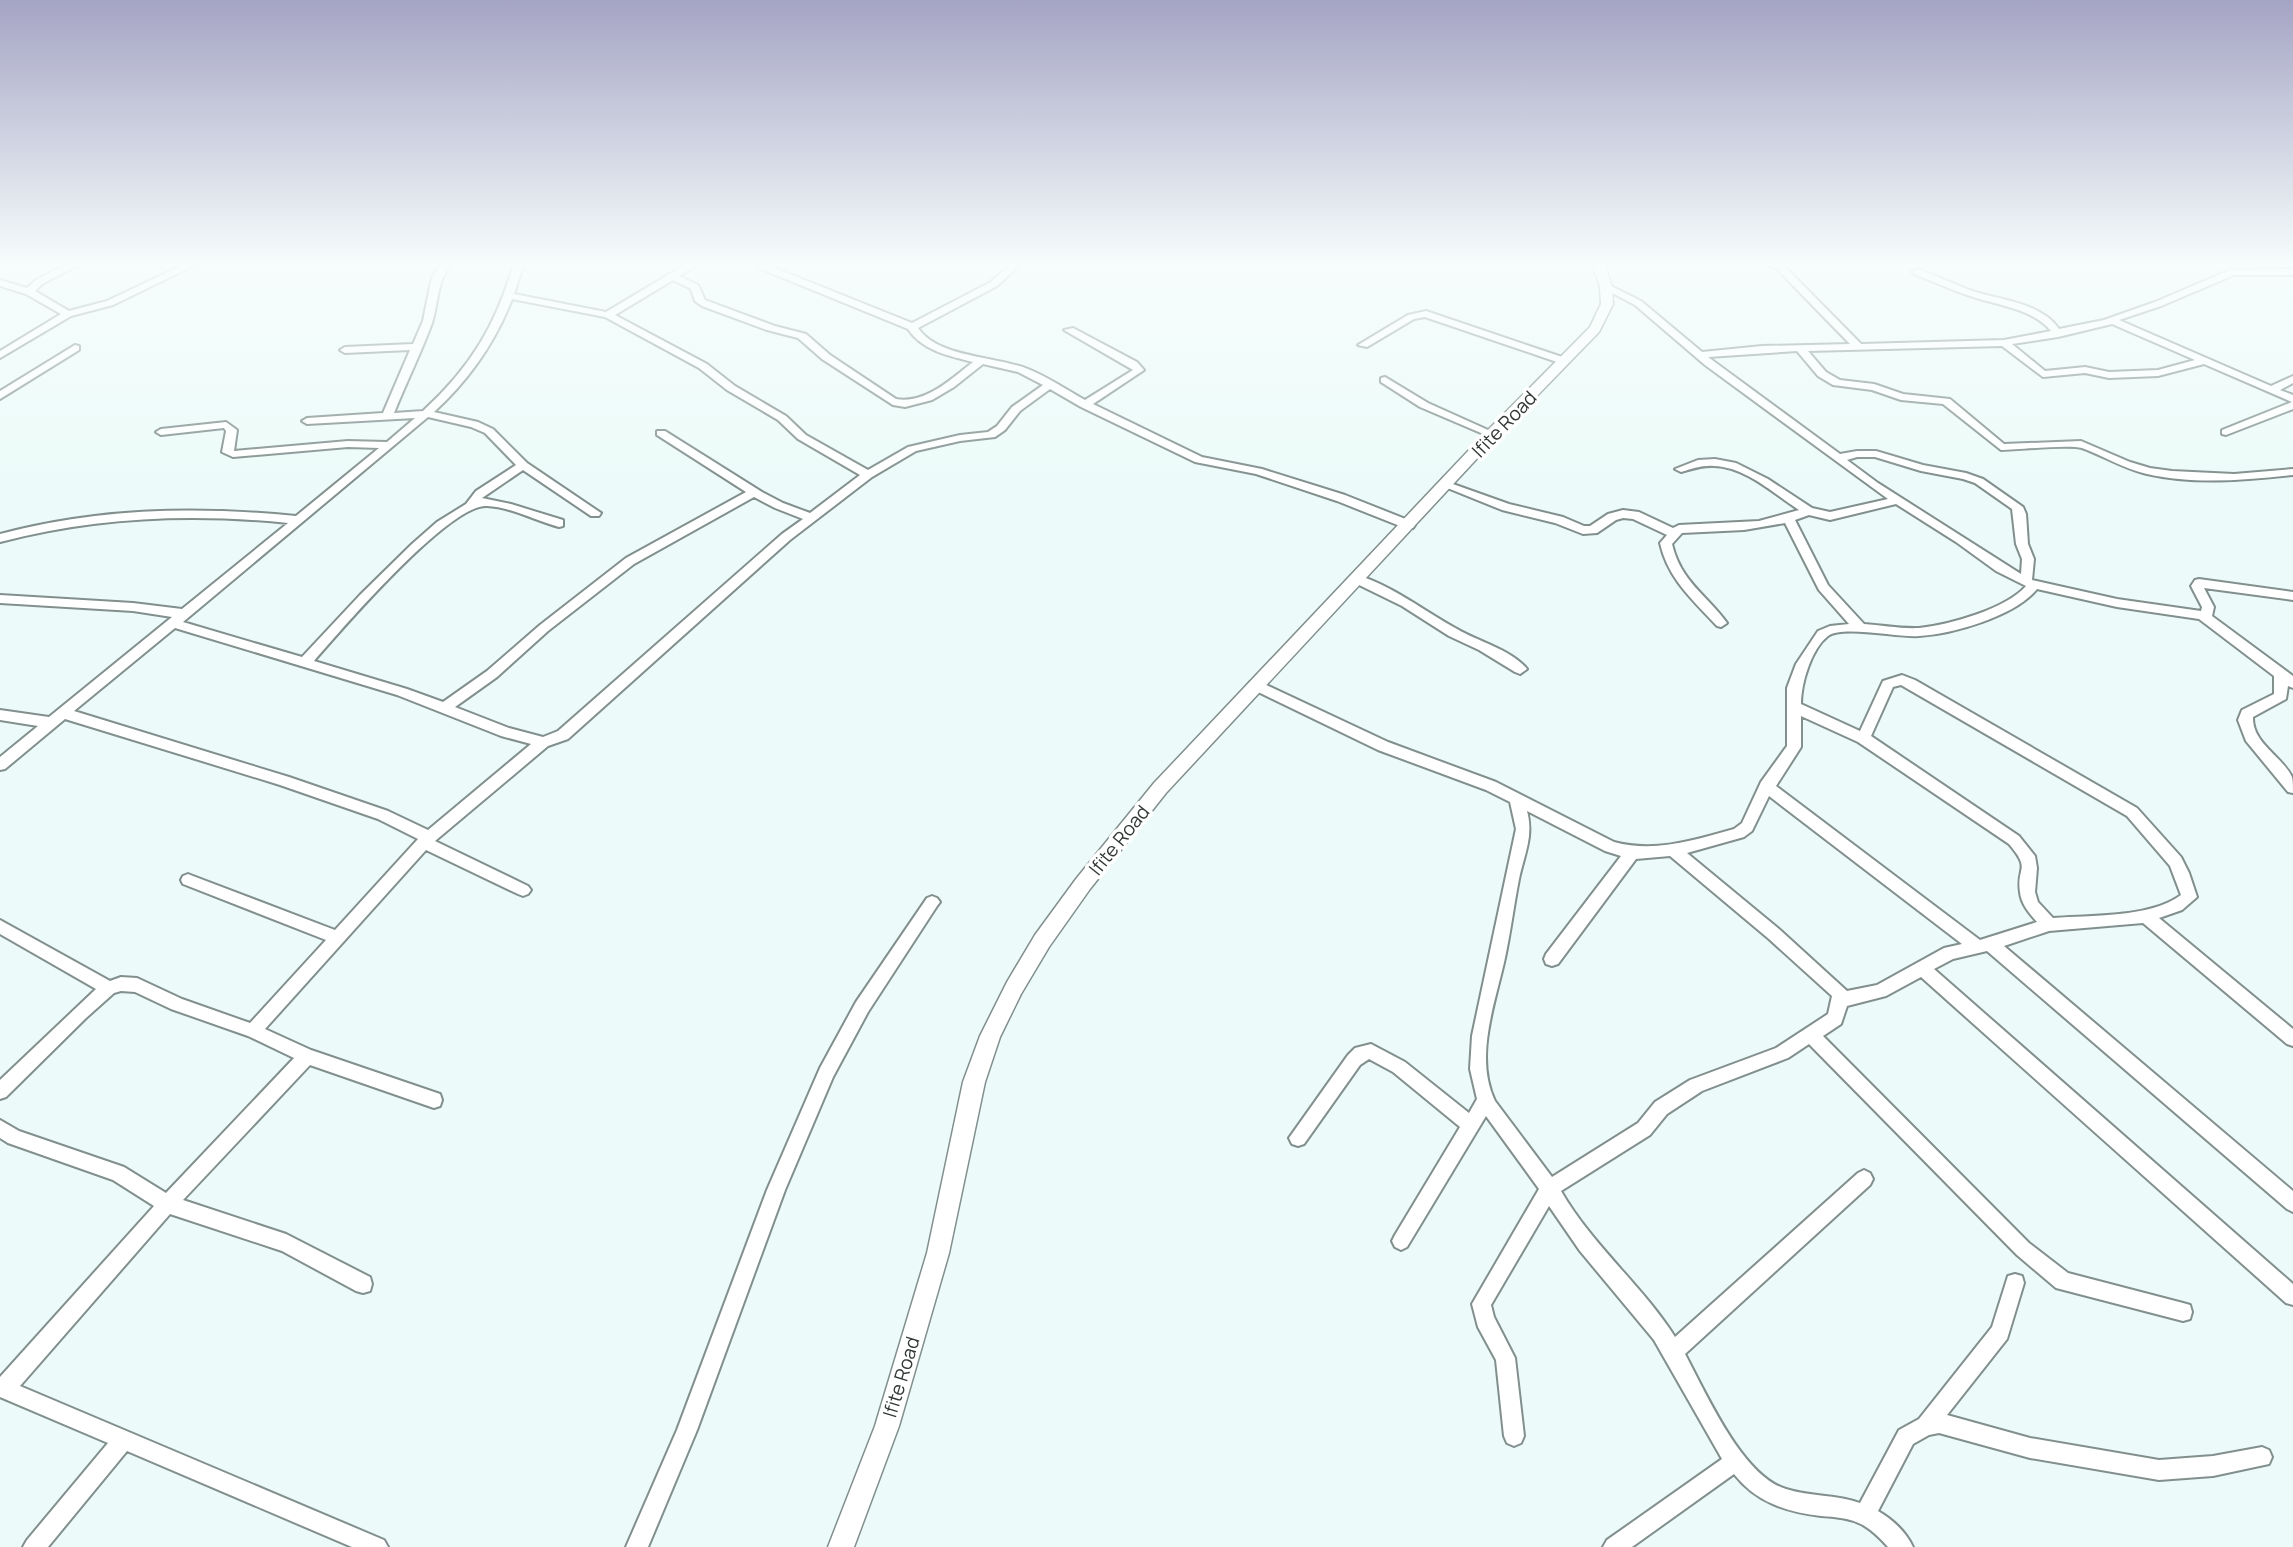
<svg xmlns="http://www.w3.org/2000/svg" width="2293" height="1547" viewBox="0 0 2293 1547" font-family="Manrope,sans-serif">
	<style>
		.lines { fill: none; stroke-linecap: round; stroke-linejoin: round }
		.minor-casing { stroke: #818f8d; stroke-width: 4 }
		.tertiary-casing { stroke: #818f8d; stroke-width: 3 }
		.minor { fill: #fff; fill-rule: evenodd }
		.tertiary { fill: #fff; fill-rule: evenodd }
		.labels { text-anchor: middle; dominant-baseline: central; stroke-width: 7; stroke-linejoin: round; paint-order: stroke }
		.street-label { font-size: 19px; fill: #323837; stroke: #fff }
	</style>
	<rect width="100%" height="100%" fill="#ecfbf9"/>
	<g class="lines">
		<g class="minor-casing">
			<path id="minor" d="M70,263H82L42,284L35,291L69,311L107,301L187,263H199L113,305L71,316L0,358V351L61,314L26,294L0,286V280L27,288L36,280Z
				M442,263H453C436,279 439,302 432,323C421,353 406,383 394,413L423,411C471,367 496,325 514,263H524L514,294L606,312L688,263H700L679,276L698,285L705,300L775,326L806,334L830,355L896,399C926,404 951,379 973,362C949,356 923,351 908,329L759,268V264H765L912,323L991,282L1012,263H1022L997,286L918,328C938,358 996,356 1028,369C1048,377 1067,390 1085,400L1133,370L1064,330L1073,328L1137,362L1144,370L1093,404L1202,457L1262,469L1345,495L1413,522L1415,525L1413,528H1405L1337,501L1256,474L1195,462L1081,407L1050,389L1020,411L1005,430L995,437L960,441L916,451L872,477L790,540L568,739L548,746L435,841L528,886L531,890L528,894L523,896L518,894L426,850L265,1029L311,1050L440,1094L442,1100L440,1106L434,1108L310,1065L183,1200L286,1234L370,1277L372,1284L370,1291L363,1293L356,1291L282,1251L170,1214L20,1386L384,1540L388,1547H352L127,1451L48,1547H23L27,1540L108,1443L0,1397V1377L154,1206L113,1180L8,1143L0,1138V1120L19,1131L124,1167L166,1193L294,1058L248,1036L171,1009L135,992L121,991L114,993L86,1018L6,1097L0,1099V1080L96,989L0,934V920L110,981L121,977L137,978L182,999L250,1023L326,940L183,884L181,880L183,876L188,874L193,876L335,930L418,839L378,819L280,785L65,719L5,769L0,770V757L38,726L0,720V710L49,717L172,617L133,611L0,603V595L133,603L182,609L288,523C190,513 95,517 0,542V534C98,508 195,506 296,516L379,448L348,447L233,457L222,452L226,431L224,428L161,435L156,432L161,429L226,422L237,430L234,451L348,441L387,442L415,418L307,424L302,421L307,418L383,413L410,350L345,353L340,350L345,347L413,344L423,321L432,277ZM673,280L691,289L695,301L702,306L767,330L798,338L822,359L893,405L905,407L932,400L954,387L983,364L1018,372L1043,385L1012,407L997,426L988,432L960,435L908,447L868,470L806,435L786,416L735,386L707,364L615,315ZM512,299L605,317L699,368L727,390L778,420L798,439L860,475L810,513L783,503L762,492L665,431H657V435L746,492L626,558L540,625L487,671L443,702L407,689L314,661C341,630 449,504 487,506C511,507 536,521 559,527L563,526V520L511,504L482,498L523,470L591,516H599L601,513L527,463L493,429L478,422L434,412C469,380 495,343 512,299ZM428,417L471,427L485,433L516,465L476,491L466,504L437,522L412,544L360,595L302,657L183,622ZM754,497L775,508L803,519L782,534L558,731L543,737L509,728L455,707L497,677L548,631L634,564ZM175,628L397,695L501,736L531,744L428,830L388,811L289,777L74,711Z
				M1762,263L1783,265L1861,344L2004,340L2051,331C2032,308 1996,305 1970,296C1951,290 1933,281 1914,274L1912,272L1917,269C1935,275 1951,283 1969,290C1998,300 2041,302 2059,329L2104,320L2155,302L2230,270L2293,269V275H2234L2161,306L2119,320L2271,386L2293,376V383L2280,390L2293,395V409L2226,435L2222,434V430L2292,402L2204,364L2158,376L2109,378L2085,373L2043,377L2002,346L1808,351L1826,372L1840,380L1874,384L1903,394L1950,399L2004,444L2081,441L2130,462L2150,468L2172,471L2234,474L2293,469V475C2245,480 2195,485 2147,474C2124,469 2104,456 2082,448C2068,444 2018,450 2001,450L1943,404L1901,400L1872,390L1833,385L1818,376L1797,351L1708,357L1840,454L1857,451H1876L1923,465L1966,473L1983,479L2023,507L2026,514L2028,544L2034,559L2032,580L2117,599L2201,611L2202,607L2191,586L2195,580L2199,579L2293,592V600L2204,588L2214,607L2212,616L2293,676V688L2288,686L2286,699L2253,717C2252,743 2282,756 2292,777C2293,781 2293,788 2293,793L2288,792L2246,741L2238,720L2242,710L2274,694V676L2199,619L2117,607L2037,589C2015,616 1953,634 1919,636C1899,638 1843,625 1828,636C1811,649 1801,684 1801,704L1860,731L1883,681L1902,675L1915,680L2137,808L2181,857L2189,873L2197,897L2182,910L2159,918L2293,1029V1046L2287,1044L2143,923L2049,931L2004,946L2293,1191V1212L2287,1209L1987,951L1953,959L1934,969L2293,1284V1305L2286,1303L1921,977L1886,996L1847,1006L1841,1024L1823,1036L2029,1243L2068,1273L2183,1303L2190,1305L2192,1312L2190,1319L2183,1321L2056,1288L2017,1255L1809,1044L1788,1058L1702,1091L1667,1114L1650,1135L1561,1191C1592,1245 1642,1285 1675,1337L1858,1173L1864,1170L1870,1173L1873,1179L1870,1185L1685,1354C1706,1393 1742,1476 1786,1489C1810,1497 1836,1494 1860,1503L1899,1430L1919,1419L1992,1327L2008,1276L2015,1274L2022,1276L2024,1283L2007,1339L1947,1415L2030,1438L2159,1460L2213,1456L2262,1447L2269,1450L2272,1457L2269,1464L2213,1476L2159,1480L2030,1458L1939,1433L1929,1435L1913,1444L1878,1511C1892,1519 1906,1532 1913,1547H1888C1881,1539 1873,1531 1863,1525C1850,1518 1835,1517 1821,1516C1786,1512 1756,1502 1734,1474L1632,1547H1603L1607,1540L1722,1459L1654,1340L1580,1251L1549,1206L1491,1305L1494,1317L1515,1358L1524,1436L1521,1443L1514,1446L1507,1443L1504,1436L1496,1360L1478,1327L1472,1304L1539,1189L1486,1116L1407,1247L1401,1250L1395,1247L1392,1241L1395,1235L1460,1127L1393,1072L1369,1059L1360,1065L1304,1144L1298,1146L1292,1144L1289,1138L1348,1055L1355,1048L1371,1044L1405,1062L1469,1113L1477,1099L1470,1069L1472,1036L1516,829L1510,802L1486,790L1378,750L1250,688L1248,685L1250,682H1260L1388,742L1496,782L1614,842C1655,853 1695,840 1734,829L1742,823L1761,782L1787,746V688L1796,664L1818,631L1830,626L1849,624L1819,590L1785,523L1744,530L1682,533L1672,544C1681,582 1706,594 1727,623L1721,627L1717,626C1693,600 1668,579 1660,543L1667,535L1633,519L1623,518L1616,520L1597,533L1583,534L1555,523L1502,510L1440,485L1446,481L1450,483L1509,504L1563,517L1584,526H1590L1608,514L1623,510L1639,512L1673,528L1679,525L1759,521L1799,510C1774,494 1746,467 1714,466C1702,465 1692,469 1681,472L1675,469L1698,460L1715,459L1736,463L1768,479L1812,508L1830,512L1888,499L1705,365L1635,305L1601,287L1609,285L1641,301L1702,352L1762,346L1850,344L1777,269ZM2112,324L2195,360L2158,370L2109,372L2085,367L2045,371L2012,344L2058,337ZM1857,457H1875L1921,471L1963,479L1975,483L2012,509L2016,544L2022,559L2021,574L1878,483L1847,460ZM1896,504L1956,542L1996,571L2026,586C2006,609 1949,625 1919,628C1901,629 1881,625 1864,624L1828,585L1795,520L1809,515L1830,520ZM1901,685L2127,816L2170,866L2181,895C2150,918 2090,915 2053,918L2038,902L2035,892L2037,868L2035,856L2019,836L1871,736L1893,687ZM1801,716L1858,742L2009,844C2032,871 2016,866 2020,892C2021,904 2030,914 2037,922L1980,940L1776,786L1801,747ZM1769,796L1962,944L1944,948L1877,985L1847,991L1779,929L1687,853L1744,837L1752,831ZM1527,811L1605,851L1621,856L1546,954L1544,959L1546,964L1552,966L1558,964L1636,859L1670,856L1769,939L1832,996L1828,1014L1776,1048L1690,1080L1655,1102L1638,1123L1552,1177L1495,1101C1473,1055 1497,999 1506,953C1511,929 1514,904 1519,879C1524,855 1534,836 1527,811Z
				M1426,311L1568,359L1569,361L1560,363L1425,317L1414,319L1367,347L1358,345L1408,315Z
				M75,345L79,346V350L0,399V391Z
				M1385,377L1428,403L1497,434L1492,437L1488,436L1420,407L1381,382V378Z
				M1357,575C1393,586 1424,611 1457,629C1477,641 1512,650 1527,669L1520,674L1515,672L1479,650L1449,636L1402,606L1353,582L1351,579Z
				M932,896L937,898L940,902L937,906L868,1012L833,1077L785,1190L697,1430L648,1547H626L677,1430L767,1190L820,1068L856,1002L927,898Z"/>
		</g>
		<g class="tertiary-casing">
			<path id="tertiary" d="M1592,263H1604L1612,287L1613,304L1599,332L1497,437L1166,793L1090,889L1049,947L1021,994L1000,1037L985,1082L949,1253L899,1426L854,1547H828L875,1426L927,1253L963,1082L980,1036L1007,982L1035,935L1076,879L1154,783L1487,431L1590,327L1601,304L1600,287Z"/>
		</g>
		<use href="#minor" class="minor"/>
		<use href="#tertiary" class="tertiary"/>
	</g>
	<linearGradient id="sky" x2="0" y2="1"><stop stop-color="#a5a4c4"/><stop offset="0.55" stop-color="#f6fdfc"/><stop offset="1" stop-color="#f6fdfc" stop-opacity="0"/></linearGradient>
	<rect width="2293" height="480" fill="url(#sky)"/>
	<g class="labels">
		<g class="street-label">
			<text transform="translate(1504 424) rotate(-46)">Ifite Road</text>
			<text transform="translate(1119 840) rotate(-51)">Ifite Road</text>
			<text transform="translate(901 1377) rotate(-73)">Ifite Road</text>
		</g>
	</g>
</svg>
